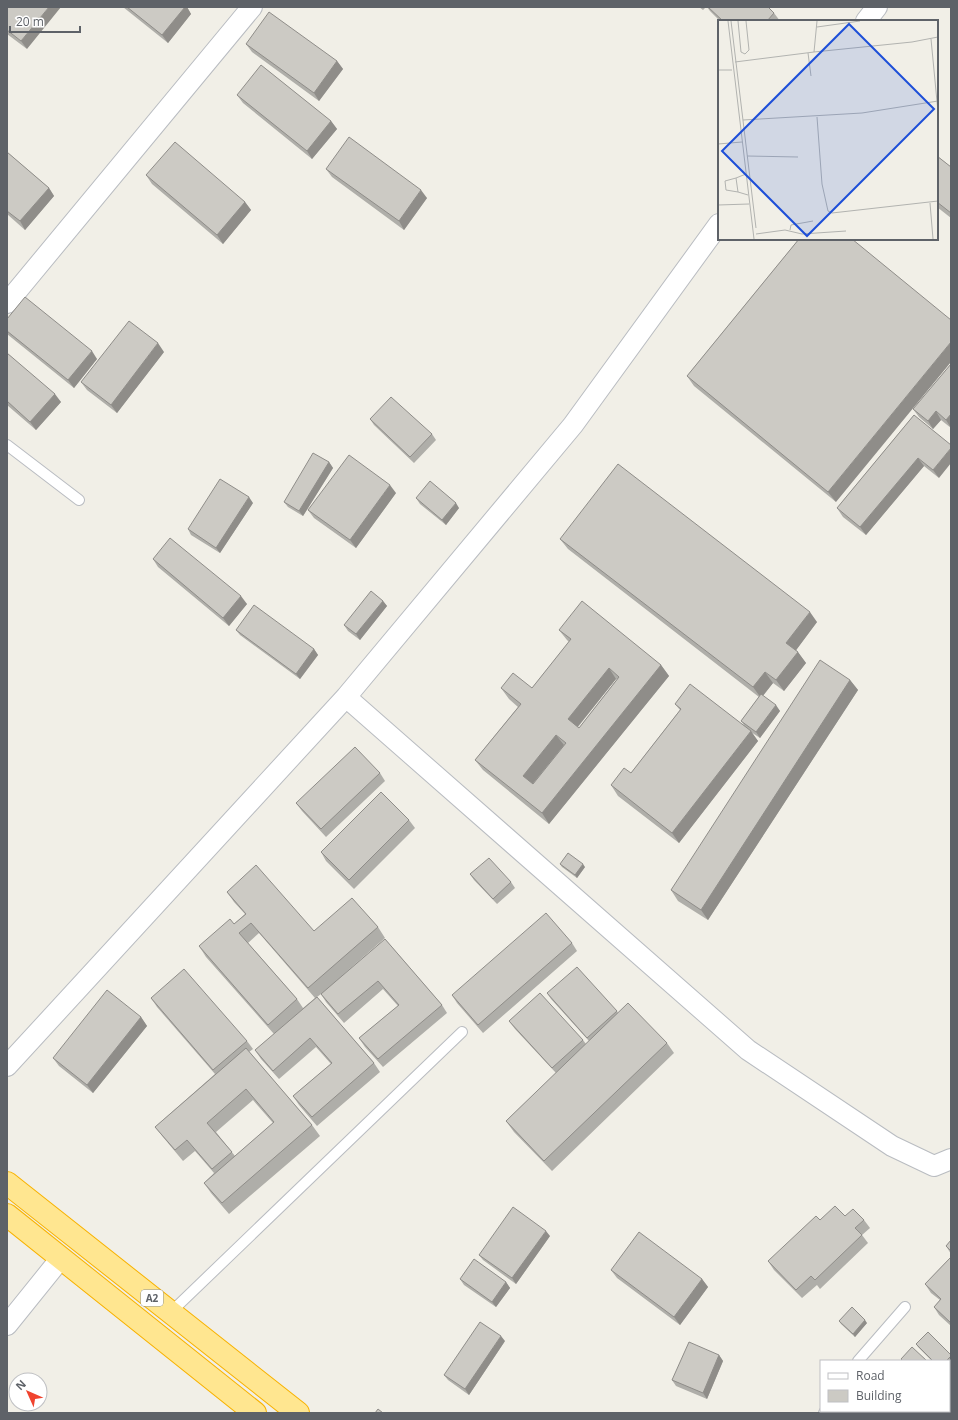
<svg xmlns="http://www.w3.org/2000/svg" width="958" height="1420" font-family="'Open Sans',sans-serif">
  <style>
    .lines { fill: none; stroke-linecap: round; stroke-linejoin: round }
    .lane-casing { stroke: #b9bcc1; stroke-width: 12 }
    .street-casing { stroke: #b9bcc1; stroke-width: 22 }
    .highway-casing { stroke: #f8b200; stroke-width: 24 }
    .lane { stroke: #fff; stroke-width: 10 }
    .street { stroke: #fff; stroke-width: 20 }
    .highway { stroke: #ffe690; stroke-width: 22 }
    .wall { fill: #afaea9; fill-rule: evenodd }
    .shaded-wall { fill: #8f8d89 }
    .building { fill: #cccac4; stroke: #8f8d89; fill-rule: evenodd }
    .labels { text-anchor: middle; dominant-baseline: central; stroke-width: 4; stroke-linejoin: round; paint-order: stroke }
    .shield { fill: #fff; stroke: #8e9195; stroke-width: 1 }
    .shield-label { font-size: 10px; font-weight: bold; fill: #5e6268 }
    .inset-road { fill: none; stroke: #b2b3b0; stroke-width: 1 }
    .view { fill: #1d4ed8; fill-opacity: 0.15; stroke: #1d4ed8; stroke-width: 2 }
    .inset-edge { fill: none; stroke: #5e6268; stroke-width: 2 }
  </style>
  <rect width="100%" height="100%" fill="#f1efe7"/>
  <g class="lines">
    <g class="lane-casing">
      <path id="lane" d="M 7,445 L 79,500
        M 170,1313 L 462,1032
        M 858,1361 L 905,1307
        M 949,1403 L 951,1400
        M 824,1413 L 825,1411
        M 939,1413 L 941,1411"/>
    </g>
    <g class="street-casing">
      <path id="street" d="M 866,21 L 877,7
        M 7,303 L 252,7
        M 346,697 L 748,1050 L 892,1146 L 934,1166 L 951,1159
        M 7,1066 L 346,697 L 573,425 L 719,224
        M 7,1325 L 61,1258"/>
    </g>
    <g class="highway-casing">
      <path id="highway" d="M 7,1183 L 298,1413
        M 7,1215 L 255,1413"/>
    </g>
    <use href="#lane" class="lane"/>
    <use href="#street" class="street"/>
    <use href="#highway" class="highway"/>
  </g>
  <path class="wall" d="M 7,7 L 27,49 L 7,34 Z
    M 123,7 L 187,7 L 191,14 L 168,43 Z
    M 699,7 L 706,7 L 703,10 Z
    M 707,7 L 768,7 L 774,13 L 780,21 L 720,21 L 710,11 Z
    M 246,44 L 337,61 L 343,69 L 319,101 L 252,52 Z
    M 237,95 L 331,121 L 337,129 L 312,159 L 243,103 Z
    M 7,152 L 49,188 L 54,196 L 25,230 L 7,214 Z
    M 937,156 L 951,167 L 951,218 L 937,207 Z
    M 326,169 L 427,198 L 404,230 L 332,177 Z
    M 146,175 L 245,202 L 251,210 L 223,244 L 152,184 Z
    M 799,239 L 836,502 L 694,386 L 687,376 Z
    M 7,319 L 97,359 L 74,388 L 7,334 Z
    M 164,352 L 117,413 L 87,390 L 81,382 Z
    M 7,353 L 61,402 L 36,430 L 7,405 Z
    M 951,364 L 951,428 L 941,420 L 933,429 L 919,417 L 913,409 Z
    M 914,415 L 939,478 L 924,466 L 866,535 L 843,517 L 837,508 Z
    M 370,419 L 432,434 L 436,440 L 414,463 L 374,425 Z
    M 329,462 L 333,468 L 303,516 L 288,507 L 284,502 Z
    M 396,493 L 356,548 L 314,518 L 308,510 Z
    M 416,498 L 459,508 L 446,525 L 420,504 Z
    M 253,503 L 220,553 L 191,535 L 188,529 Z
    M 560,539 L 817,622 L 796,650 L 806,663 L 784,691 L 773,683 L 763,696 L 780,711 L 760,738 L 751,732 L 758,741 L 679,843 L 618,796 L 611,785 L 631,773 L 680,710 L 675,704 L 744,725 L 741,721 L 759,697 L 568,549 Z
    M 153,559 L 247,604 L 229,626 L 158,567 Z
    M 383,601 L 387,606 L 360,640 L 348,631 L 344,625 Z
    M 236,630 L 314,649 L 318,655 L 300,679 L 240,635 Z
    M 559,630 L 661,665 L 669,676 L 549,824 L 483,770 L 475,760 L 518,707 L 509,699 L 501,688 L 532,688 L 569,642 L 567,640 ZM 616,679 L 617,679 L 579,728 L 578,727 Z
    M 850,680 L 858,690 L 708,920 L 678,901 L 671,890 Z
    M 380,773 L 385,781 L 326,837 L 302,811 L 296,803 Z
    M 409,820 L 415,828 L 354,889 L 326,861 L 321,852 Z
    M 560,864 L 585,867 L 577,878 L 562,867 Z
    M 470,874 L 511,882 L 515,888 L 497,904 L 474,880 Z
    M 227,892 L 314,931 L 378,927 L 385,938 L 338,979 L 385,939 L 442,1005 L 447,1013 L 383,1067 L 365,1047 L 359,1038 L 398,1006 L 383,989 L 344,1023 L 326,1002 L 321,994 L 317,997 L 374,1063 L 380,1072 L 317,1126 L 299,1105 L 293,1096 L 331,1064 L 316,1047 L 279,1079 L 261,1059 L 255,1050 L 274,1034 L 206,957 L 199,946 L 234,924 L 245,914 L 234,902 ZM 259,933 L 315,998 L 303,1008 L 297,999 L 248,943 Z
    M 572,943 L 577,951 L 483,1033 L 457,1003 L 452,995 Z
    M 547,993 L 617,1011 L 618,1013 L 667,1043 L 674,1053 L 552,1171 L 514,1132 L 506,1121 L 556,1073 L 515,1029 L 509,1021 L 583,1040 L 586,1044 L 589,1041 L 551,999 Z
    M 151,998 L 247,1041 L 253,1049 L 249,1052 L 312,1125 L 320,1136 L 229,1214 L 211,1193 L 204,1183 L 214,1173 L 195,1151 L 183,1161 L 163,1137 L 155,1127 L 215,1074 L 157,1007 ZM 253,1100 L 273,1123 L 235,1156 L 216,1132 Z
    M 141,1017 L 147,1026 L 93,1093 L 59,1066 L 53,1058 Z
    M 845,1216 L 864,1220 L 870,1228 L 862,1235 L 868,1243 L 820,1289 L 817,1285 L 802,1298 L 774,1270 L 768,1261 L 820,1220 Z
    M 550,1236 L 516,1284 L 483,1260 L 479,1255 Z
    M 951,1240 L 951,1254 L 946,1246 Z
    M 951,1257 L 951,1326 L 939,1315 L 934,1307 L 940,1300 L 931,1293 L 925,1284 Z
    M 611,1270 L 702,1279 L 708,1287 L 680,1325 L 617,1278 Z
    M 460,1279 L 506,1282 L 510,1288 L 496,1307 L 464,1285 Z
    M 839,1321 L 867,1323 L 855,1337 L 841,1324 Z
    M 505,1341 L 469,1395 L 448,1380 L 444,1375 Z
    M 916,1344 L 951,1355 L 951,1361 L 949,1363 L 949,1361 L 932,1361 L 918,1347 Z
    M 719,1355 L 723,1361 L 707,1399 L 676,1386 L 672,1380 Z"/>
  <path class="shaded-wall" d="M 49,7 L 61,7 L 27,49 L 21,41 Z
    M 185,7 L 187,7 L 191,14 L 168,43 L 162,35 Z
    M 337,61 L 343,69 L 319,101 L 314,93 Z
    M 331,121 L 337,129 L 312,159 L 307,151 Z
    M 49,188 L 54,196 L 25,230 L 20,221 Z
    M 421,190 L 427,198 L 404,230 L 399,221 Z
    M 245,202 L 251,210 L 223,244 L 217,235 Z
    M 951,342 L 951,362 L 836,502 L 828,492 Z
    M 158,343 L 164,352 L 117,413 L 111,405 Z
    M 92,351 L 97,359 L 74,388 L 68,380 Z
    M 55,394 L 61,402 L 36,430 L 30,422 Z
    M 936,411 L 941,420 L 933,429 L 928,421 Z
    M 951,414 L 951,428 L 946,420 Z
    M 951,448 L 951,463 L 939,478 L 933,470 Z
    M 918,458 L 924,466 L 866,535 L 860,527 Z
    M 329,462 L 333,468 L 303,516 L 299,511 Z
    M 390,485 L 396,493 L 356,548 L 350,540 Z
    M 249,497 L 253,503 L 220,553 L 216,548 Z
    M 456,503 L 459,508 L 446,525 L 442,520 Z
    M 241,596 L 247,604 L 229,626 L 223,618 Z
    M 383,601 L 387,606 L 360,640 L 356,634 Z
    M 810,612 L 817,622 L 794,653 L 786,643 Z
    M 314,649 L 318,655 L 300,679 L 296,674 Z
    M 798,652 L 806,663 L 784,691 L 776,680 Z
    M 661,665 L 669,676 L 549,824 L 542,813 Z
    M 609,668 L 616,679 L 575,730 L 568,719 Z
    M 765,672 L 773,683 L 761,698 L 753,687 Z
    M 850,680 L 858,690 L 708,920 L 701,910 Z
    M 776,705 L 780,711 L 760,738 L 756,732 Z
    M 751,731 L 758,741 L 679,843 L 672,833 Z
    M 556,735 L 564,745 L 530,787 L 523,776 Z
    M 583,864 L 585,867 L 577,878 L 575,875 Z
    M 141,1017 L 147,1026 L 93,1093 L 87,1085 Z
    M 546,1231 L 550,1236 L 516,1284 L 512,1278 Z
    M 702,1279 L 708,1287 L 680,1325 L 674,1317 Z
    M 506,1282 L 510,1288 L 496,1307 L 492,1302 Z
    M 865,1320 L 867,1323 L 855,1337 L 853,1334 Z
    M 501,1336 L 505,1341 L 469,1395 L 465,1389 Z
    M 719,1355 L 723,1361 L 707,1399 L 703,1393 Z"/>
  <path class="building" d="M 7,7 L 49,7 L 21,41 L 7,30 Z
    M 127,7 L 185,7 L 162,35 Z
    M 708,7 L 768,7 L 774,13 L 767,21 L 723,21 Z
    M 269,12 L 337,61 L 314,93 L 246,44 Z
    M 261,65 L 331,121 L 307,151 L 237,95 Z
    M 349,137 L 421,190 L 399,221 L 326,169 Z
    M 175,142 L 245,202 L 217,235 L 146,175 Z
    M 7,152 L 49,188 L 20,221 L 7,211 Z
    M 937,156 L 951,167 L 951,213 L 937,202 Z
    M 799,239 L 852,239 L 951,320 L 951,342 L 828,492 L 687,376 Z
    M 25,297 L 92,351 L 68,380 L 7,331 L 7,319 Z
    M 129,321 L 158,343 L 111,405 L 81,382 Z
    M 7,353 L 55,394 L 30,422 L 7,401 Z
    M 951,364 L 951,414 L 946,420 L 936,411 L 928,421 L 913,409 Z
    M 391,397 L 432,434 L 410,457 L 370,419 Z
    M 914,415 L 951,445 L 951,448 L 933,470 L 918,458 L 860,527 L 837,508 Z
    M 313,453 L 329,462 L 299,511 L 284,502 Z
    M 349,455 L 390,485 L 350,540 L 308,510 Z
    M 618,464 L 810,612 L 786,643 L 798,652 L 776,680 L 765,672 L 753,687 L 560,539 Z
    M 220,479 L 249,497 L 216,548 L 188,529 Z
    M 430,481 L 456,503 L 442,520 L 416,498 Z
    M 170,538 L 241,596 L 223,618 L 153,559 Z
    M 371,591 L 383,601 L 356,634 L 344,625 Z
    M 582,601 L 661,665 L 542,813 L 475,760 L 521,704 L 501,688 L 513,673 L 532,688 L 571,639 L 559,630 ZM 609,668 L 619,677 L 579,728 L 568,719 ZM 556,735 L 566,743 L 533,784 L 523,776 Z
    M 254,605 L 314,649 L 296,674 L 236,630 Z
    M 820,660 L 850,680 L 701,910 L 671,890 Z
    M 690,684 L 751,731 L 672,833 L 611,785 L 624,768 L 631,773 L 681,709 L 675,704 Z
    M 761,694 L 776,705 L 756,732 L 741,721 Z
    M 355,747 L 380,773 L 321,829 L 296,803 Z
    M 381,792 L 409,820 L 349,880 L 321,852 Z
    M 568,853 L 583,864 L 575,875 L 560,864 Z
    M 489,858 L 511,882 L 493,899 L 470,874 Z
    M 256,865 L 314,931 L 352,898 L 378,927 L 308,988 L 251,923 L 239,933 L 297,999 L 268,1025 L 199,946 L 230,919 L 234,924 L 246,914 L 227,892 Z
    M 546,913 L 572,943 L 478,1025 L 452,995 Z
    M 385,939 L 442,1005 L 378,1059 L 359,1038 L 399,1005 L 378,981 L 338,1014 L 321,994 Z
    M 577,967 L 617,1011 L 587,1038 L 547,993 Z
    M 184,969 L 247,1041 L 213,1070 L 151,998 Z
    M 107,990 L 141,1017 L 87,1085 L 53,1058 Z
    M 540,993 L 583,1040 L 552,1068 L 509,1021 Z
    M 317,997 L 374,1063 L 312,1117 L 293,1096 L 332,1063 L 310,1038 L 273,1071 L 255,1050 Z
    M 628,1003 L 667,1043 L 544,1161 L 506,1121 Z
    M 246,1048 L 312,1125 L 222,1203 L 204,1183 L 274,1122 L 246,1089 L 207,1123 L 232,1152 L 212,1169 L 187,1140 L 175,1150 L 155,1127 Z
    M 835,1206 L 845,1216 L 853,1209 L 864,1220 L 855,1228 L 862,1235 L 815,1280 L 811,1276 L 796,1290 L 768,1261 L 816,1216 L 820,1220 Z
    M 513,1207 L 546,1231 L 512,1278 L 479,1255 Z
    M 639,1232 L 702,1279 L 674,1317 L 611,1270 Z
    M 951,1240 L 951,1251 L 946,1246 Z
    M 951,1257 L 951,1323 L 934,1307 L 941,1299 L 925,1284 Z
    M 474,1259 L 506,1282 L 492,1302 L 460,1279 Z
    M 852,1307 L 865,1320 L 853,1334 L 839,1321 Z
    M 480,1322 L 501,1336 L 465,1389 L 444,1375 Z
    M 928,1332 L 951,1355 L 951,1356 L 946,1361 L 933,1361 L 916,1344 Z
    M 689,1342 L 719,1355 L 703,1393 L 672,1380 Z
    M 912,1347 L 927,1361 L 903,1361 L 901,1359 Z
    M 378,1409 L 383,1413 L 375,1413 Z
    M 843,1411 L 868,1411 L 870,1413 L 842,1413 Z"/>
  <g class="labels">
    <rect class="shield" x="141" y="1290" width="22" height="16" rx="3"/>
    <g class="shield-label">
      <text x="152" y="1298">A2</text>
    </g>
  </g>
  <g transform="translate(718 20)">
    <rect width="220" height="220" fill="#f1efe7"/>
    <path class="inset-road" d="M 10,1 L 36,219M 13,1 L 38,208M 20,1 L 23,32 L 27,34 L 31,30 L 28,1M 99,7 L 142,1M 213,19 L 220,92M 96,32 L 194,22 L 220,17M 90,33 L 93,56M 17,42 L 96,32 L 99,1M 0,50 L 14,50M 99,97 L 104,164 L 110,191 L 114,193 L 220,181M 25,100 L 144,93 L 220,81M 0,124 L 24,122M 29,136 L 80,137M 28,154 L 18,158 L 20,172 L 30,175M 18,158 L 7,161 L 8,170 L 20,172M 212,183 L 215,219M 0,185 L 31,184M 72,210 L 73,205 L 95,201M 38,214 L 67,210 L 84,214 L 128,211"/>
    <path class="view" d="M 131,4 L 216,89 L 89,216 L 4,131 Z"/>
    <rect width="220" height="220" class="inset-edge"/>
  </g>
  <rect width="958" height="1420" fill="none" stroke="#5e6268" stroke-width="16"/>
  <rect x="820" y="1360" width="130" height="52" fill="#ffffff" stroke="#bfc0c3"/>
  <rect x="828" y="1373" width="20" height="6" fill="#ffffff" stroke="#bfc0c3"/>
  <text x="856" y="1380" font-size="12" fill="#5e6268">Road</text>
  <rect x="828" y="1390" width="20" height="12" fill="#cccac4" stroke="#bfc0c3"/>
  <text x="856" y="1400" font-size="12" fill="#5e6268">Building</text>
  <g transform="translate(28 1392) rotate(315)"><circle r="19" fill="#ffffff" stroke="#bfc0c3"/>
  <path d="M0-3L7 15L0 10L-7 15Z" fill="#f0432e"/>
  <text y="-6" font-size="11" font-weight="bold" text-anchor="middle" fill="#5e6268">N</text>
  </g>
  <path d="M10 26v6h70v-6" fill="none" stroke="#5e6268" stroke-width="2"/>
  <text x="16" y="26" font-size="12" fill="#5e6268" stroke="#ffffff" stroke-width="3" paint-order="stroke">20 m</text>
</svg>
